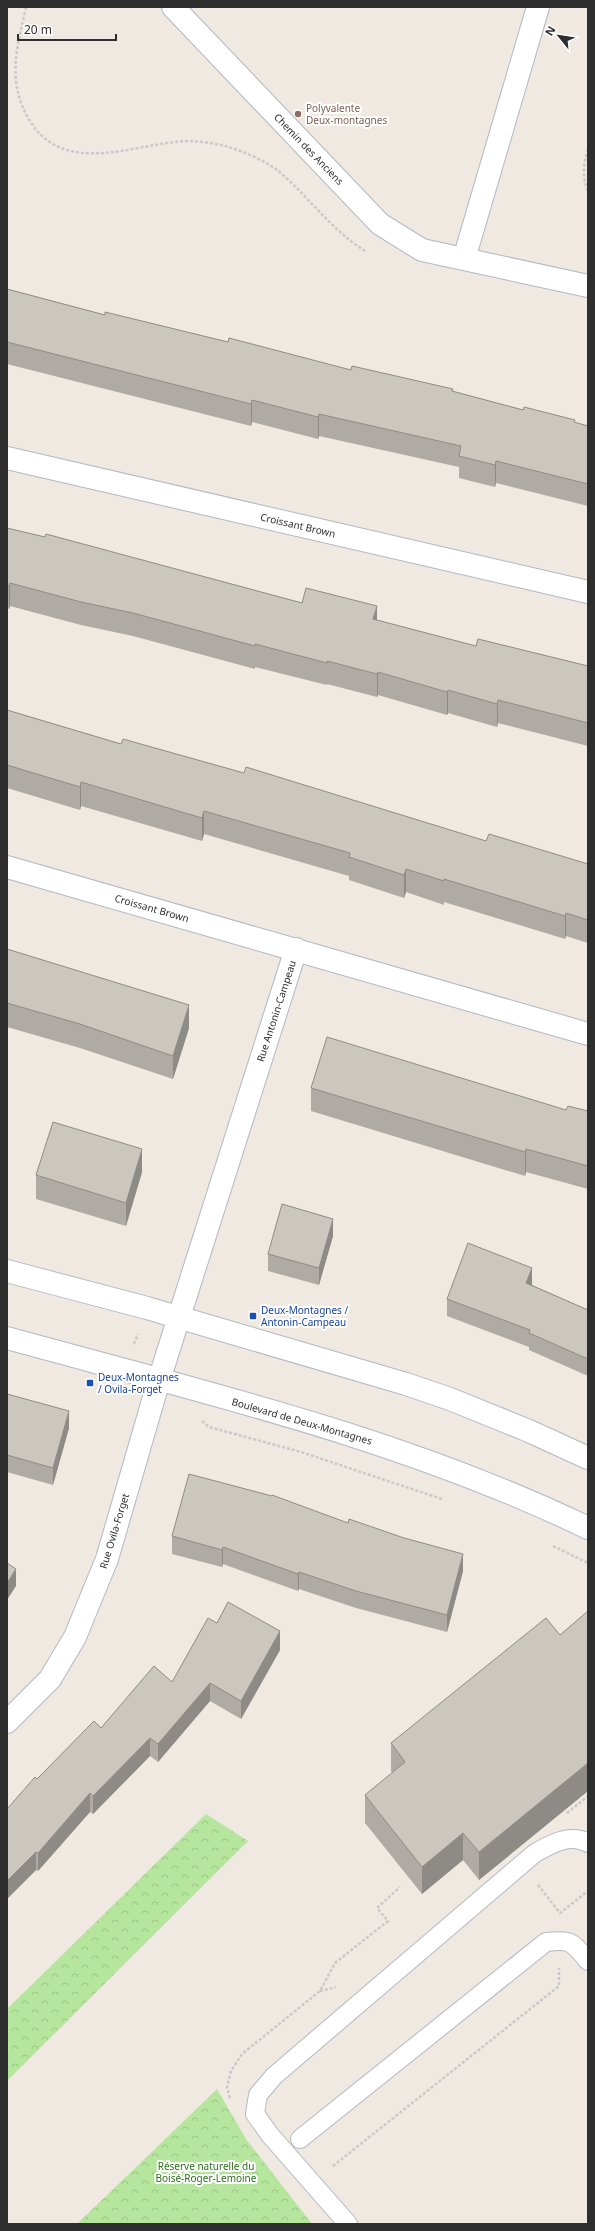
<svg xmlns="http://www.w3.org/2000/svg" width="595" height="2231" font-family="'Noto Sans',sans-serif">
  <style>
    .forest { fill: url(#forest-crowns) }
    .lines { fill: none; stroke-linecap: round; stroke-linejoin: round }
    .lane-casing { stroke: #b4b7c1; stroke-width: 20 }
    .street-casing { stroke: #b4b7c1; stroke-width: 24 }
    .secondary-casing { stroke: #b4b7c1; stroke-width: 24 }
    .path { stroke: #c9c9c9; stroke-width: 2.5; stroke-dasharray: 3 2; stroke-linecap: butt }
    .lane { stroke: #fff; stroke-width: 18 }
    .street { stroke: #fff; stroke-width: 22 }
    .secondary { stroke: #fff; stroke-width: 22 }
    .wall { fill: #afaba4 }
    .shaded-wall { fill: #8e8b86 }
    .building { fill: #cbc7bf; stroke: #8e8b86 }
    .education-dot { fill: #8d6e63; stroke: #fff; stroke-width: 1.5 }
    .transit-dot { fill: #1a4fb4; stroke: #fff; stroke-width: 1.5 }
    .labels { text-anchor: middle; dominant-baseline: central; stroke-width: 4; stroke-linejoin: round; paint-order: stroke }
    .education-label { font-size: 10px; fill: #785e54; stroke: #fff; text-anchor: start }
    .street-label { font-size: 10px; fill: #2e2e2e; stroke: #fff }
    .transit-label { font-size: 10px; fill: #164399; stroke: #fff; text-anchor: start }
    .park-label { font-size: 10px; fill: #2c6e1b; stroke: #fff }
  </style>
  <defs>
    <pattern id="forest-crowns" width="20" height="18" patternUnits="userSpaceOnUse"><rect width="20" height="18" fill="#b6e59e"/><path d="M2 6a3 3 0 1 1 6 0M12 15a3 3 0 1 1 6 0" fill="none" stroke="#9dc588"/></pattern>
  </defs>
  <rect width="100%" height="100%" fill="#efe9e1"/>
  <path class="forest" d="M 206,1814 L 248,1841 L 7,2081 L 7,2009 Z
    M 217,2089 L 246,2139 L 312,2224 L 77,2224 Z"/>
  <g class="lines">
    <g class="lane-casing">
      <path id="lane" d="M 300,2139 L 546,1942 C 572,1939 572,1942 588,1961
        M 348,2224 L 270,2135 L 255,2114 L 258,2095 L 274,2076 L 535,1853 C 551,1844 570,1833 588,1843"/>
    </g>
    <g class="street-casing">
      <path id="street" d="M 173,7 L 380,224 L 422,250 L 588,286
        M 464,259 L 538,7
        M 7,458 L 588,592
        M 7,867 L 588,1034
        M 7,1722 L 50,1679 L 75,1637 L 107,1559 L 159,1380 L 296,949"/>
    </g>
    <g class="secondary-casing">
      <path id="secondary" d="M 7,1271 L 147,1308 L 406,1384 L 450,1399 L 529,1431 L 588,1458
        M 7,1338 C 203,1392 404,1439 588,1528"/>
    </g>
    <path class="path" d="M 26,7 C 17,48 6,82 30,121 C 66,180 141,140 193,141 C 205,142 218,144 229,147 C 247,153 269,162 283,175 C 312,201 332,230 365,251
      M 588,149 C 583,165 582,176 588,192
      M 134,1344 L 138,1334
      M 202,1421 L 209,1427 L 301,1452 L 442,1499
      M 553,1546 L 588,1563
      M 567,1813 L 588,1796
      M 538,1885 L 560,1913 L 588,1891
      M 320,1991 L 336,1987
      M 230,2098 L 227,2087 L 231,2071 L 242,2054 L 320,1991 L 335,1963 L 388,1921 L 377,1908 L 400,1887
      M 333,2166 L 559,1986 L 559,1968"/>
    <use href="#lane" class="lane"/>
    <use href="#street" class="street"/>
    <use href="#secondary" class="secondary"/>
  </g>
  <path class="wall" d="M 7,289 L 105,315 L 351,370 L 453,392 L 588,426 L 588,506 L 496,483 L 495,487 L 459,478 L 459,467 L 319,436 L 318,439 L 252,422 L 251,426 L 7,364 Z
    M 7,528 L 302,603 L 377,620 L 476,646 L 588,666 L 588,746 L 498,723 L 497,727 L 448,713 L 447,715 L 378,695 L 377,697 L 327,684 L 327,685 L 255,667 L 255,669 L 133,636 L 81,625 L 10,606 L 9,609 L 7,608 Z
    M 7,710 L 121,744 L 486,841 L 588,864 L 588,943 L 566,936 L 565,939 L 444,902 L 444,905 L 406,892 L 404,898 L 349,880 L 349,876 L 204,834 L 202,841 L 81,806 L 80,810 L 7,788 Z
    M 7,949 L 189,1028 L 173,1079 L 80,1048 L 7,1027 Z
    M 311,1088 L 566,1110 L 588,1111 L 588,1189 L 526,1172 L 525,1176 L 311,1111 Z
    M 142,1172 L 126,1226 L 36,1199 L 36,1175 Z
    M 333,1236 L 319,1285 L 268,1271 L 268,1254 Z
    M 532,1285 L 588,1310 L 588,1376 L 529,1350 L 529,1347 L 447,1316 L 447,1299 Z
    M 7,1394 L 69,1428 L 53,1485 L 7,1472 Z
    M 172,1536 L 463,1571 L 447,1632 L 356,1608 L 299,1589 L 298,1591 L 223,1564 L 222,1567 L 172,1554 Z
    M 588,1611 L 588,1791 L 479,1880 L 463,1860 L 422,1894 L 365,1823 L 365,1795 L 392,1773 L 391,1771 L 391,1743 L 560,1635 Z
    M 217,1623 L 280,1650 L 241,1719 L 210,1701 L 158,1762 L 150,1756 L 93,1814 L 90,1812 L 38,1871 L 36,1870 L 7,1899 L 37,1779 L 101,1728 L 172,1682 Z"/>
  <path class="shaded-wall" d="M 252,400 L 252,422 L 251,426 L 251,404 Z
    M 319,414 L 319,436 L 318,439 L 318,417 Z
    M 496,461 L 496,483 L 495,487 L 495,465 Z
    M 10,583 L 10,606 L 9,609 L 9,586 Z
    M 377,606 L 377,628 L 373,619 Z
    M 378,672 L 378,695 L 377,697 L 377,674 Z
    M 448,690 L 448,713 L 447,715 L 447,692 Z
    M 498,700 L 498,723 L 497,727 L 497,704 Z
    M 81,782 L 81,806 L 80,810 L 80,787 Z
    M 204,811 L 204,834 L 202,841 L 202,818 Z
    M 406,869 L 406,892 L 404,898 L 404,875 Z
    M 566,913 L 566,936 L 565,939 L 565,916 Z
    M 189,1005 L 189,1028 L 173,1079 L 173,1056 Z
    M 142,1149 L 142,1172 L 126,1226 L 126,1203 Z
    M 526,1149 L 526,1172 L 525,1176 L 525,1152 Z
    M 333,1219 L 333,1236 L 319,1285 L 319,1268 Z
    M 532,1268 L 532,1285 L 526,1300 L 526,1283 Z
    M 69,1411 L 69,1428 L 53,1485 L 53,1468 Z
    M 223,1547 L 223,1564 L 222,1567 L 222,1550 Z
    M 463,1554 L 463,1571 L 447,1632 L 447,1615 Z
    M 16,1569 L 16,1586 L 7,1600 L 7,1583 Z
    M 299,1572 L 299,1589 L 298,1591 L 298,1574 Z
    M 280,1631 L 280,1650 L 241,1719 L 241,1701 Z
    M 210,1683 L 210,1701 L 158,1762 L 158,1744 Z
    M 150,1738 L 150,1756 L 93,1814 L 93,1796 Z
    M 588,1763 L 588,1791 L 479,1880 L 479,1852 Z
    M 90,1793 L 90,1812 L 38,1871 L 38,1853 Z
    M 463,1833 L 463,1860 L 422,1894 L 422,1867 Z
    M 36,1852 L 36,1870 L 7,1899 L 7,1881 Z"/>
  <path class="building" d="M 7,289 L 105,315 L 105,312 L 228,342 L 229,338 L 351,370 L 352,366 L 453,389 L 452,391 L 523,410 L 524,407 L 575,420 L 574,422 L 588,426 L 588,484 L 496,461 L 495,465 L 459,456 L 461,446 L 319,414 L 318,417 L 252,400 L 251,404 L 7,342 Z
    M 7,528 L 45,537 L 46,534 L 302,603 L 306,588 L 377,606 L 373,619 L 476,646 L 478,639 L 588,666 L 588,723 L 498,700 L 497,704 L 448,690 L 447,692 L 378,672 L 377,674 L 327,661 L 327,663 L 255,644 L 255,646 L 133,613 L 81,602 L 10,583 L 9,586 L 7,585 Z
    M 7,710 L 121,744 L 123,739 L 244,773 L 246,767 L 486,841 L 489,834 L 588,864 L 588,920 L 566,913 L 565,916 L 444,879 L 444,881 L 406,869 L 404,875 L 349,857 L 350,853 L 204,811 L 202,818 L 81,782 L 80,787 L 7,765 Z
    M 7,949 L 189,1005 L 173,1056 L 80,1024 L 7,1003 Z
    M 327,1037 L 566,1110 L 568,1106 L 588,1111 L 588,1166 L 526,1149 L 525,1152 L 311,1088 Z
    M 53,1122 L 142,1149 L 126,1203 L 36,1175 Z
    M 282,1204 L 333,1219 L 319,1268 L 268,1254 Z
    M 468,1243 L 532,1268 L 526,1283 L 588,1310 L 588,1359 L 529,1333 L 530,1330 L 447,1299 Z
    M 7,1394 L 69,1411 L 53,1468 L 7,1455 Z
    M 189,1474 L 272,1496 L 272,1495 L 348,1523 L 349,1519 L 404,1538 L 463,1554 L 447,1615 L 356,1591 L 299,1572 L 298,1574 L 223,1547 L 222,1550 L 172,1536 Z
    M 7,1563 L 16,1569 L 7,1583 Z
    M 228,1602 L 280,1631 L 241,1701 L 210,1683 L 158,1744 L 150,1738 L 93,1796 L 90,1793 L 38,1853 L 36,1852 L 7,1881 L 7,1809 L 35,1777 L 37,1779 L 94,1721 L 101,1728 L 154,1666 L 172,1682 L 208,1618 L 217,1623 Z
    M 588,1611 L 588,1763 L 479,1852 L 463,1833 L 422,1867 L 365,1795 L 405,1762 L 391,1743 L 546,1618 L 560,1635 Z"/>
  <circle class="education-dot" cx="298" cy="114" r="4"/>
  <g class="transit-dot">
    <rect x="249" y="1312" width="8" height="8" rx="2"/>
    <rect x="86" y="1379" width="8" height="8" rx="2"/>
  </g>
  <g class="labels">
    <g class="education-label">
      <text x="306" y="108">Polyvalente<tspan x="306" dy="12">Deux-montagnes</tspan></text>
    </g>
    <g class="street-label">
      <text transform="translate(309 149) rotate(46)">Chemin des Anciens</text>
      <text transform="translate(298 525) rotate(13)">Croissant Brown</text>
      <text transform="translate(152 908) rotate(16)">Croissant Brown</text>
      <text transform="translate(276 1011) rotate(-72)">Rue Antonin-Campeau</text>
      <text transform="translate(302 1421) rotate(16)">Boulevard de Deux-Montagnes</text>
      <text transform="translate(114 1531) rotate(-73)">Rue Ovila-Forget</text>
    </g>
    <g class="transit-label">
      <text x="261" y="1310">Deux-Montagnes /<tspan x="261" dy="12">Antonin-Campeau</tspan></text>
      <text x="98" y="1377">Deux-Montagnes<tspan x="98" dy="12">/ Ovila-Forget</tspan></text>
    </g>
    <g class="park-label">
      <text x="206" y="2166">Réserve naturelle du<tspan x="206" dy="12">Boisé-Roger-Lemoine</tspan></text>
    </g>
  </g>
  <rect width="595" height="2231" fill="none" stroke="#2e2e2e" stroke-width="16"/>
  <g transform="translate(559 36) rotate(300)" stroke="#ffffff" stroke-width="3" paint-order="stroke">
  <path d="M0-3L7 15L0 10L-7 15Z" fill="#2e2e2e"/>
  <text y="-6" font-size="11" font-weight="bold" text-anchor="middle" fill="#2e2e2e">N</text>
  </g>
  <path d="M18 34v6h98v-6" fill="none" stroke="#2e2e2e" stroke-width="2"/>
  <text x="24" y="34" font-size="12" fill="#2e2e2e" stroke="#ffffff" stroke-width="3" paint-order="stroke">20 m</text>
</svg>
